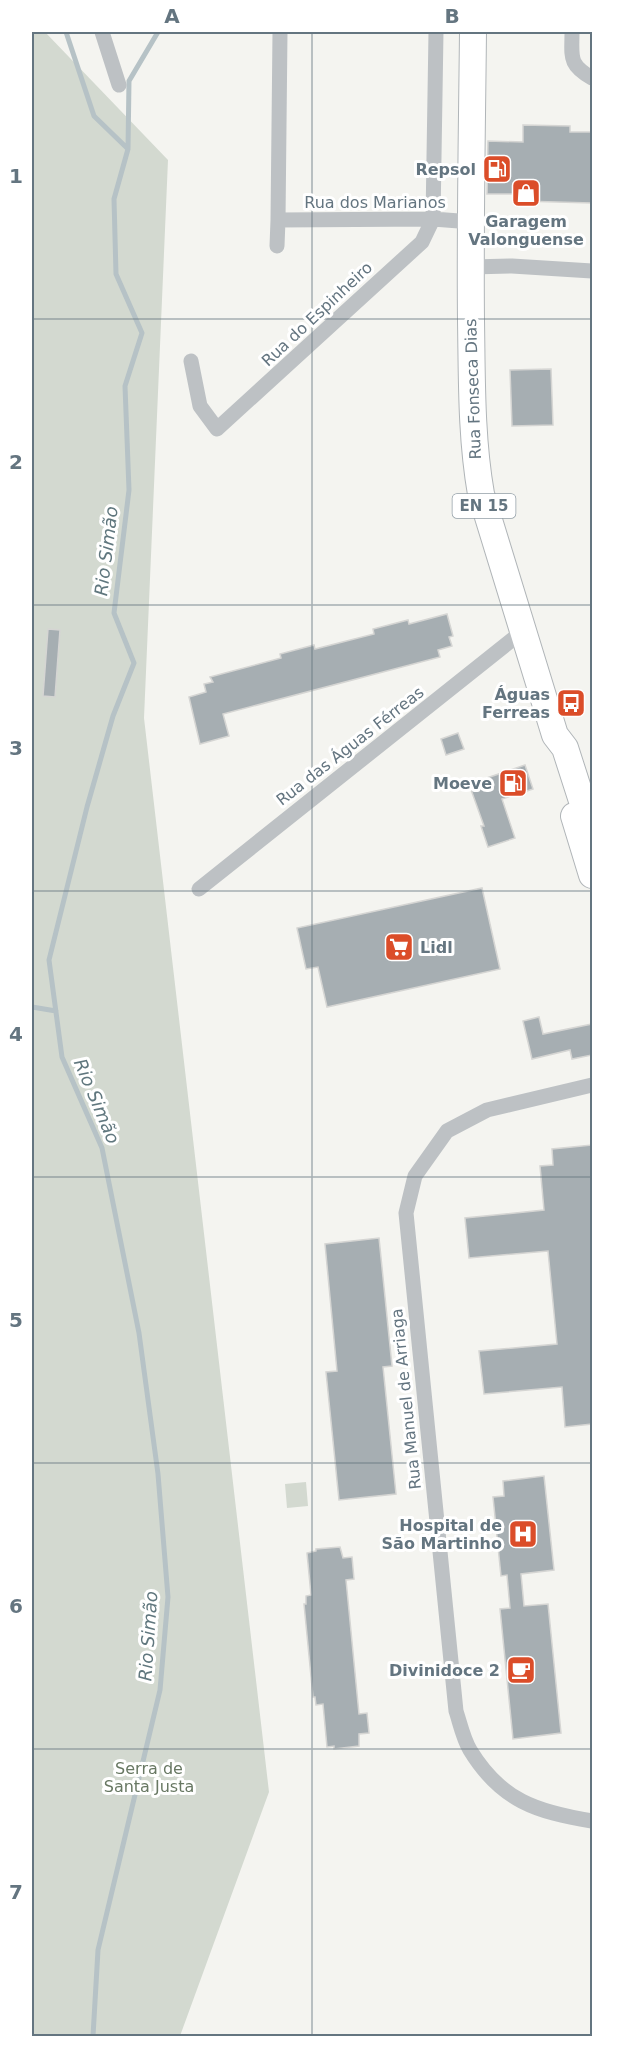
<svg xmlns="http://www.w3.org/2000/svg" width="624" height="2068" font-family="'DejaVu Sans',sans-serif">
  <style>
    .green { fill: #d3d9d0 }
    .lines { fill: none; stroke-linecap: round; stroke-linejoin: round }
    .stream { stroke: #b6c2c6; stroke-width: 5 }
    .building { fill: #a6aeb2; stroke: #d5d5d3; stroke-width: 1.5 }
    .primary-casing { stroke: #b0b5b8; stroke-width: 28 }
    .street { stroke: #bdc1c4; stroke-width: 15 }
    .primary { stroke: #fff; stroke-width: 26 }
    .grid { fill: none; stroke: #647580; stroke-width: 1.5; stroke-opacity: 0.55 }
    .labels { text-anchor: middle; dominant-baseline: central; stroke-width: 6; stroke-linejoin: round; paint-order: stroke }
    .shield { fill: #fff; stroke: #929ea6; stroke-width: 1.5 }
    .shield-label { font-size: 15px; font-weight: bold; fill: #647580 }
    .poi-label { font-size: 16px; font-weight: bold; fill: #647580; stroke: #fff; text-anchor: end }
    .street-label { font-size: 16px; fill: #647580; stroke: #fff }
    .park-label { font-size: 16px; fill: #687863; stroke: #fff }
    .water-label { font-size: 18px; font-style: italic; fill: #60777e; stroke: #fff }
    .neatline { fill: none; stroke: #647580; stroke-width: 2 }
    .grid-label { font-size: 20px; text-anchor: middle; font-weight: bold; fill: #647580 }
  </style>
  <rect width="100%" height="100%" fill="#f4f4f0"/>
  <path class="green" d="M 32,32 L 45,32 L 168,160 L 144,718 L 269,1792 L 180,2036 L 32,2036 Z
    M 306,1482 L 308,1506 L 287,1508 L 285,1484 Z"/>
  <g class="lines">
    <path class="stream" d="M 66,32 L 94,116 L 128,149 L 114,199 L 116,274 L 142,333 L 125,386 L 129,490 L 114,613 L 134,663 L 113,716 L 87,807 L 49,960 L 62,1057 L 102,1148 L 139,1333 L 158,1474 L 168,1597 L 160,1690 L 98,1950 L 93,2036
      M 128,149 L 129,81 L 158,32
      M 32,1007 L 56,1011"/>
  </g>
  <path class="building" d="M 523,125 L 570,126 L 570,132 L 592,132 L 592,203 L 521,201 L 522,194 L 487,194 L 488,141 L 523,142 Z
    M 551,369 L 553,425 L 512,426 L 510,370 Z
    M 447,614 L 453,636 L 449,637 L 452,646 L 438,650 L 440,657 L 223,714 L 229,736 L 200,744 L 189,697 L 206,692 L 204,684 L 213,682 L 210,677 L 281,658 L 280,654 L 314,645 L 315,649 L 374,634 L 373,629 L 408,620 L 409,624 Z
    M 48,629 L 60,630 L 55,697 L 43,696 Z
    M 458,733 L 464,749 L 446,755 L 441,739 Z
    M 525,765 L 533,789 L 502,799 L 515,838 L 488,847 L 481,826 L 484,826 L 469,784 Z
    M 482,888 L 500,969 L 327,1007 L 318,967 L 306,969 L 297,928 Z
    M 539,1017 L 543,1034 L 592,1024 L 592,1055 L 572,1059 L 570,1050 L 532,1059 L 523,1021 Z
    M 592,1145 L 592,1424 L 565,1427 L 562,1387 L 484,1394 L 479,1351 L 557,1344 L 548,1251 L 469,1258 L 465,1218 L 544,1210 L 540,1166 L 553,1165 L 552,1149 Z
    M 379,1238 L 392,1366 L 383,1367 L 396,1494 L 339,1500 L 326,1372 L 337,1371 L 325,1244 Z
    M 544,1476 L 554,1570 L 521,1574 L 524,1606 L 548,1604 L 561,1733 L 513,1739 L 500,1609 L 510,1608 L 507,1575 L 501,1576 L 493,1497 L 504,1496 L 503,1481 Z
    M 340,1547 L 343,1558 L 352,1557 L 354,1579 L 346,1580 L 359,1714 L 367,1713 L 369,1733 L 359,1734 L 359,1746 L 334,1749 L 334,1746 L 327,1747 L 323,1704 L 316,1705 L 315,1697 L 313,1697 L 304,1604 L 306,1604 L 306,1596 L 311,1595 L 307,1553 L 316,1551 L 316,1549 Z"/>
  <g class="lines">
    <g class="primary-casing">
      <path id="primary" d="M 473,32 C 472,128 470,224 471,321 C 472,379 471,437 481,494 L 555,735 L 565,748 L 592,832
        M 574,816 L 592,875"/>
    </g>
    <path class="street" d="M 102,32 L 119,85
      M 280,32 L 278,220 L 433,219 L 472,222
      M 572,32 C 572,57 568,64 592,78
      M 277,246 L 278,220
      M 471,267 L 512,266 L 592,271
      M 191,361 L 200,406 L 217,429 L 422,242 L 433,219 L 436,32
      M 199,889 L 523,631
      M 592,1085 L 487,1110 L 447,1131 L 415,1176 L 406,1213 L 456,1711 C 460,1723 463,1738 470,1750 C 501,1801 537,1812 592,1821"/>
    <use href="#primary" class="primary"/>
  </g>
  <path class="grid" d="M 312,32 L 312,2036M 32,319 L 592,319M 32,605 L 592,605M 32,891 L 592,891M 32,1177 L 592,1177M 32,1463 L 592,1463M 32,1749 L 592,1749"/>
  <defs>
    <g id="fuel-square" transform="scale(1.5)"><rect x="-9" y="-9" width="18" height="18" rx="4" fill="#db4d29" stroke="#fff"/><path d="M-5.5-6h7V0h2V4h1.3V-2.5L3-4.5l.8-.8L6-3V5H2.5V1h-1V6h-7ZM-4.2-4.7v3.2H.2V-4.7Z" fill="#fff"/></g>
    <g id="shop-square" transform="scale(1.5)"><rect x="-9" y="-9" width="18" height="18" rx="4" fill="#db4d29" stroke="#fff"/><path d="M-5-2.5h2.3a2.7 3.5 0 0 1 5.4 0H5L5.5 6h-11ZM-1.5-2.5h3a1.5 2.3 0 0 0-3 0Z" fill="#fff"/></g>
    <g id="bus-square" transform="scale(1.5)"><rect x="-9" y="-9" width="18" height="18" rx="4" fill="#db4d29" stroke="#fff"/><path d="M-5-6H5V4H4V6H2V4H-2V6H-4V4H-5ZM-3.5-4V0h7V-4ZM-3.5 1.2v1.5H-2V1.2ZM2 1.2v1.5H3.5V1.2Z" fill="#fff"/></g>
    <g id="supermarket-square" transform="scale(1.5)"><rect x="-9" y="-9" width="18" height="18" rx="4" fill="#db4d29" stroke="#fff"/><path d="M-6-5.5h2.5l.6 2H6L4.5 2H-2.5L-4.4-4H-6ZM-1.5 3.2a1.3 1.3 0 1 0 .1 0ZM3 3.2a1.3 1.3 0 1 0 .1 0Z" fill="#fff"/></g>
    <g id="hospital-square" transform="scale(1.5)"><rect x="-9" y="-9" width="18" height="18" rx="4" fill="#db4d29" stroke="#fff"/><path d="M-5-5h3v3.5h4V-5h3V5h-3V1.5h-4V5h-3Z" fill="#fff"/></g>
    <g id="cafe-square" transform="scale(1.5)"><rect x="-9" y="-9" width="18" height="18" rx="4" fill="#db4d29" stroke="#fff"/><path d="M-5.5-4.5H6V0H3Q3 3.5 0 3.5H-2.5Q-5.5 3.5-5.5 0ZM3-3.2v2h1.7v-2ZM-6 4.5H4V6H-6Z" fill="#fff"/></g>
  </defs>
  <g fill-rule="evenodd">
    <use href="#fuel-square" x="497" y="169"/>
    <use href="#shop-square" x="526" y="193"/>
    <use href="#bus-square" x="571" y="703"/>
    <use href="#fuel-square" x="513" y="783"/>
    <use href="#supermarket-square" x="399" y="947"/>
    <use href="#hospital-square" x="523" y="1534"/>
    <use href="#cafe-square" x="521" y="1670"/>
  </g>
  <g class="labels">
    <rect class="shield" x="452.5" y="494" width="63" height="24" rx="4.5"/>
    <g class="shield-label">
      <text x="484" y="506">EN 15</text>
    </g>
    <g class="poi-label">
      <text x="476" y="169">Repsol</text>
      <text x="526" y="221" text-anchor="middle">Garagem<tspan x="526" dy="18">Valonguense</tspan></text>
      <text x="550" y="694">Águas<tspan x="550" dy="18">Ferreas</tspan></text>
      <text x="492" y="783">Moeve</text>
      <text x="420" y="947" text-anchor="start">Lidl</text>
      <text x="502" y="1525">Hospital de<tspan x="502" dy="18">São Martinho</tspan></text>
      <text x="500" y="1670">Divinidoce 2</text>
    </g>
    <g class="street-label">
      <text x="375" y="202">Rua dos Marianos</text>
      <text transform="translate(317 314) rotate(-43)">Rua do Espinheiro</text>
      <text transform="translate(473 389) rotate(-92)">Rua Fonseca Dias</text>
      <text transform="translate(350 746) rotate(-38)">Rua das Águas Férreas</text>
      <text transform="translate(406 1399) rotate(-96)">Rua Manuel de Arriaga</text>
    </g>
    <g class="park-label">
      <text x="149" y="1768">Serra de<tspan x="149" dy="18">Santa Justa</tspan></text>
    </g>
    <g class="water-label">
      <text transform="translate(106 551) rotate(-83)">Rio Simão</text>
      <text transform="translate(97 1101) rotate(67)">Rio Simão</text>
      <text transform="translate(148 1636) rotate(-86)">Rio Simão</text>
    </g>
  </g>
  <rect width="624" height="2068" fill="none" stroke="#ffffff" stroke-width="66"/>
  <rect x="33" y="33" width="558" height="2002" class="neatline"/>
  <g class="grid-label">
    <text x="172" y="23">A</text>
    <text x="452" y="23">B</text>
    <text x="16" y="183">1</text>
    <text x="16" y="469">2</text>
    <text x="16" y="755">3</text>
    <text x="16" y="1041">4</text>
    <text x="16" y="1327">5</text>
    <text x="16" y="1613">6</text>
    <text x="16" y="1899">7</text>
  </g>
</svg>
